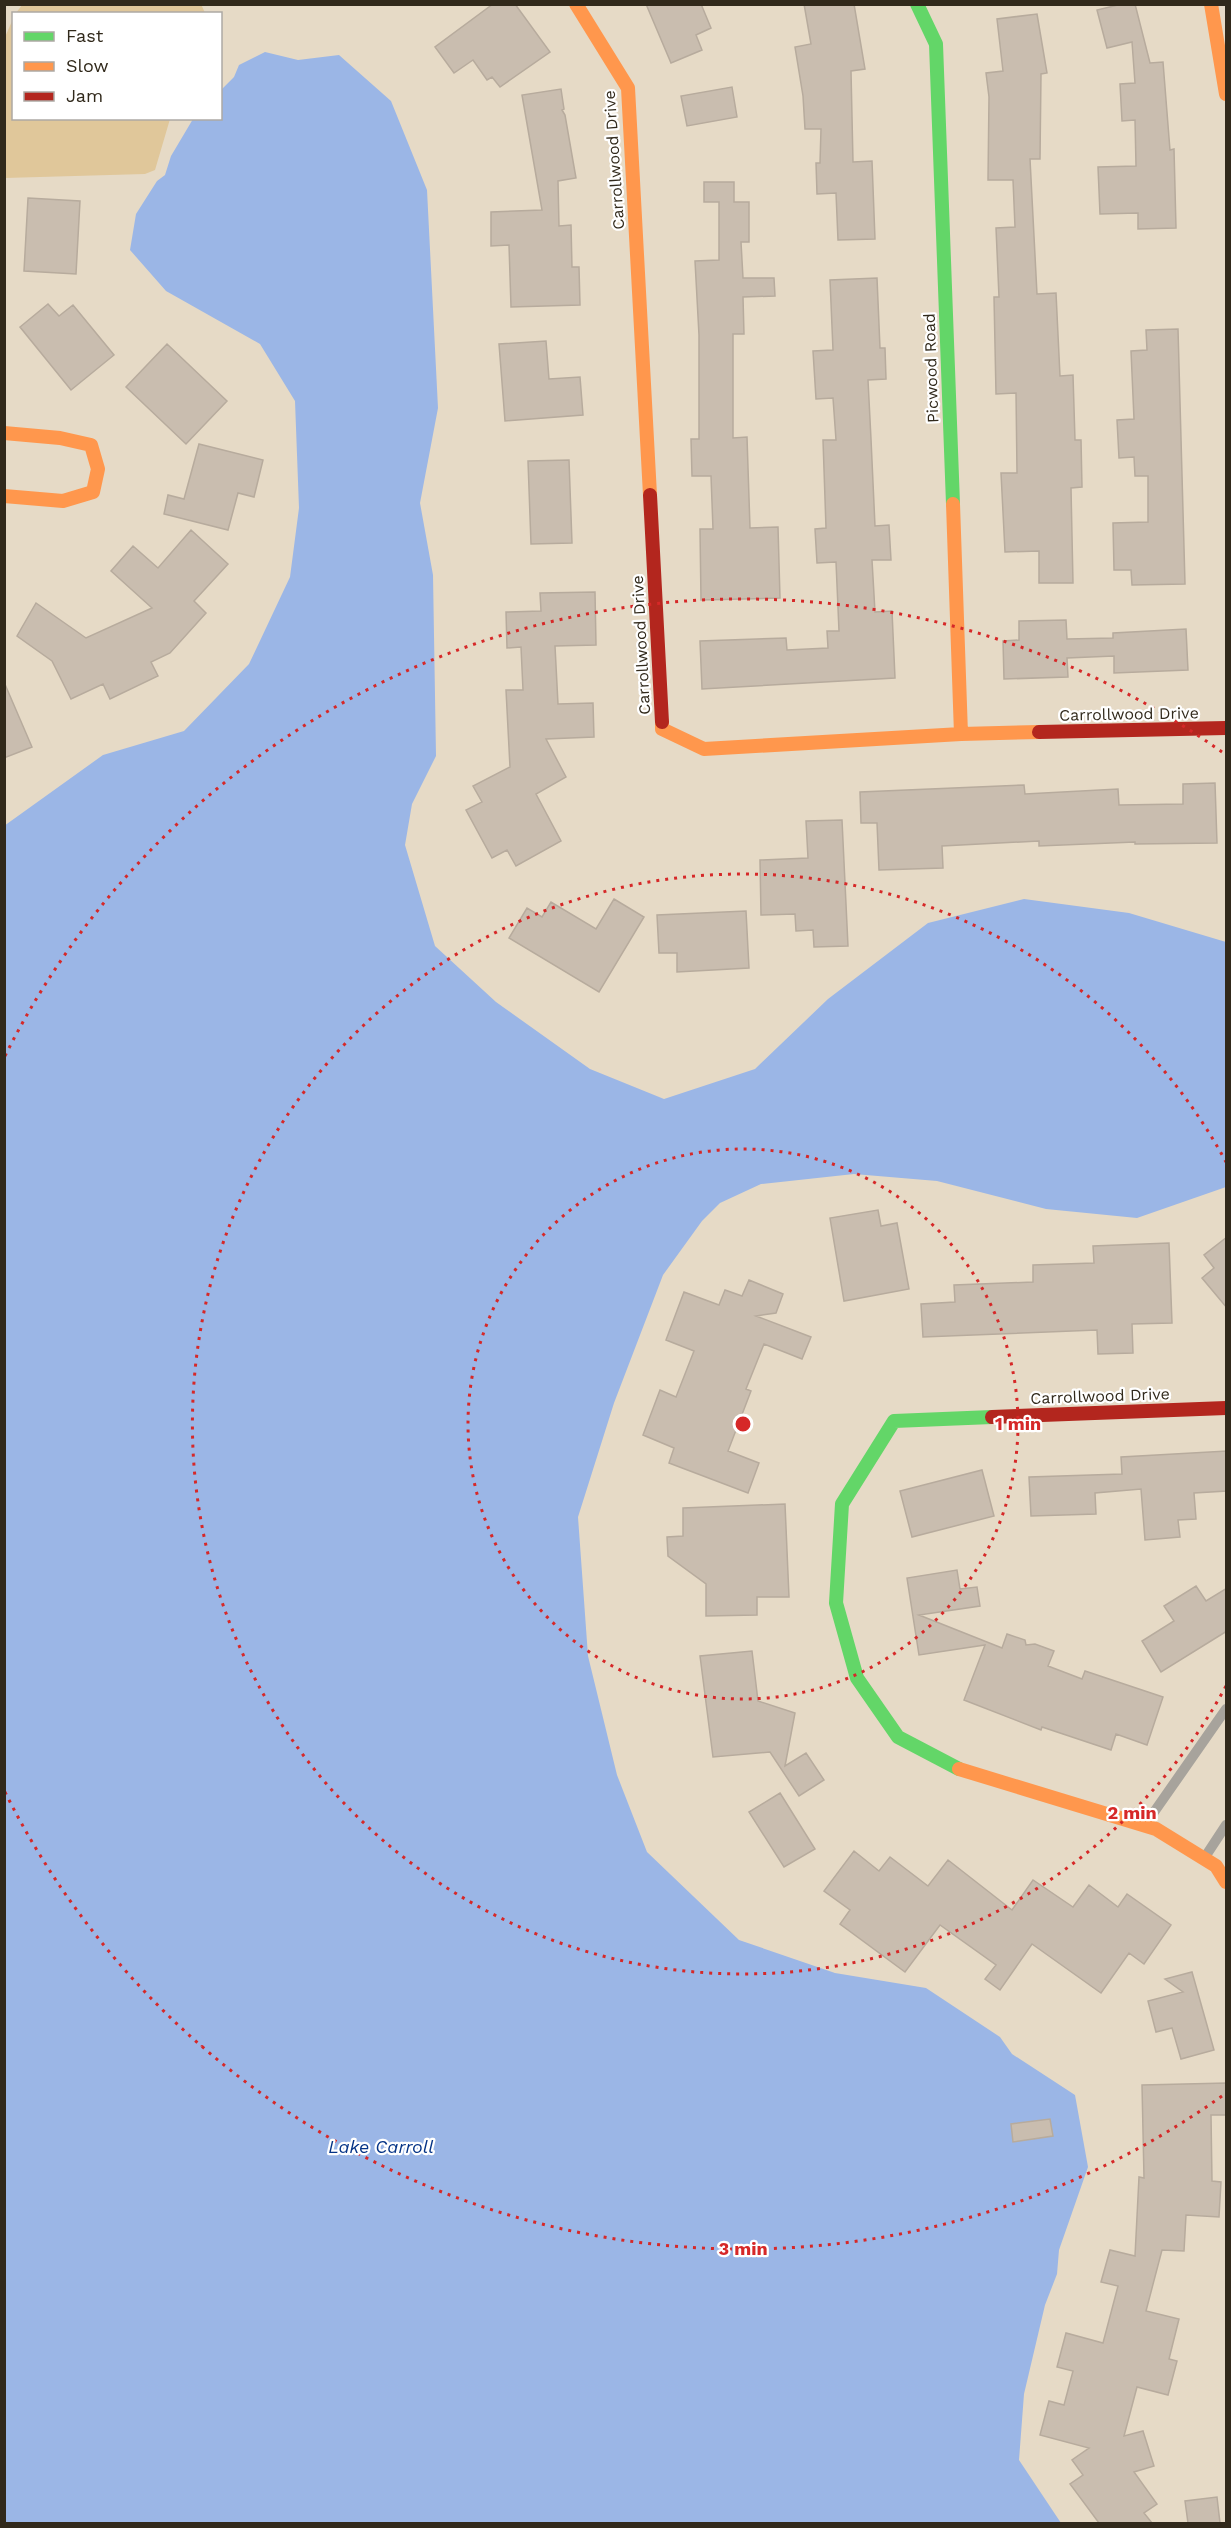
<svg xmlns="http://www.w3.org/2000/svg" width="1231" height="2528" font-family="'Work Sans',sans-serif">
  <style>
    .green { fill: #e0c79a }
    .water { fill: #9bb6e6 }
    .building { fill: #c9bdaf; stroke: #b7ab9d; stroke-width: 1.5 }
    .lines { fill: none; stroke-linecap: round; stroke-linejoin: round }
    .lane { stroke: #a7a39c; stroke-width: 10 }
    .fast { stroke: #63d668; stroke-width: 14 }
    .slow { stroke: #ff974d; stroke-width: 14 }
    .jam { stroke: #b3261e; stroke-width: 14 }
    .ring { fill: none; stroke: #d62828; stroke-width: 3; stroke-dasharray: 3 6 }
    .labels { text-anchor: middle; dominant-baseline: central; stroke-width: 4.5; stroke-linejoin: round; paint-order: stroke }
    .street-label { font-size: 16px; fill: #31291b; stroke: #fff }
    .water-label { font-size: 18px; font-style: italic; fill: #043386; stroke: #fff }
    .centre { fill: #d62828; stroke: #fff; stroke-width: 3 }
    .ring-label { font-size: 18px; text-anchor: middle; font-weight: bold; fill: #d62828; stroke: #fff; stroke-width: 4.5; stroke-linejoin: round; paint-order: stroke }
  </style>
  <rect width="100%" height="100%" fill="#e6dac6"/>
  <path class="green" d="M 22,5 L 201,4 L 205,13 L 16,13 Z
    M 13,19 L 14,118 L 170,119 L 155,170 L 145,174 L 5,178 L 5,37 Z"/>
  <path class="water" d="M 265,52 L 298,60 L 339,55 L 391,101 L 427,190 L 438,408 L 420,503 L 433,575 L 436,756 L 412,804 L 405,845 L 435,946 L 496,1002 L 590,1069 L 664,1099 L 755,1069 L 828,999 L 928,923 L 1024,899 L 1129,913 L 1226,942 L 1226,1187 L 1137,1218 L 1046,1209 L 937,1181 L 854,1174 L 761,1184 L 720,1203 L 702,1221 L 663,1275 L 614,1403 L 578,1517 L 588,1656 L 617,1775 L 647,1852 L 739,1940 L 835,1973 L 926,1988 L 1000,2037 L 1012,2054 L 1075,2095 L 1088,2167 L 1059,2250 L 1057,2274 L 1045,2305 L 1024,2394 L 1019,2460 L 1061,2523 L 5,2523 L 4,826 L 103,755 L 184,731 L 249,664 L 290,577 L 299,508 L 295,401 L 260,344 L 166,291 L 130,250 L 136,214 L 157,181 L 165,175 L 171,156 L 193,119 L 220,118 L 221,90 L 234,77 L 239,65 Z"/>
  <path class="building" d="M 493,4 L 515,4 L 550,52 L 500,87 L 492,77 L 487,80 L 473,60 L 454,73 L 435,47 Z
    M 646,4 L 701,4 L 711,28 L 696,35 L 702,50 L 671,63 Z
    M 804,4 L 854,4 L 865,69 L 851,71 L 853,162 L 872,161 L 875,239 L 838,240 L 836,193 L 817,194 L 816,163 L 820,163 L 821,129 L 805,129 L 803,96 L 795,47 L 811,44 Z
    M 1122,4 L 1135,4 L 1150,63 L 1163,62 L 1170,150 L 1174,149 L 1176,228 L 1138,229 L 1138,213 L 1100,214 L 1098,167 L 1136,166 L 1135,120 L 1122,121 L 1120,84 L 1135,83 L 1132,42 L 1107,48 L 1097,10 Z
    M 1037,14 L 1047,73 L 1041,74 L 1040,159 L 1030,159 L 1037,294 L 1056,293 L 1060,376 L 1073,375 L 1075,440 L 1081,440 L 1082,487 L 1071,488 L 1073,583 L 1039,583 L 1039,551 L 1005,552 L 1001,473 L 1017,473 L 1016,393 L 996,394 L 994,297 L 999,297 L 996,228 L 1015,227 L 1013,180 L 988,180 L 989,97 L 986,73 L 1003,71 L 997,19 Z
    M 732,87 L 737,117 L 687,126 L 681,96 Z
    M 561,89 L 564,109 L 562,110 L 565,115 L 576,178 L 558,181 L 559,226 L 571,225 L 572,267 L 579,267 L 580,305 L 511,307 L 509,245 L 491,246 L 491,212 L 542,210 L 522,95 Z
    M 704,182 L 734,182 L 734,202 L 749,202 L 749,242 L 741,242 L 743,278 L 774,278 L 775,296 L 743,297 L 744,334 L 733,334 L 733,438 L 747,437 L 750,528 L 778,527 L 780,598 L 701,600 L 700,529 L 713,529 L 711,476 L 692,476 L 691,439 L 699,439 L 699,335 L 695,261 L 719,260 L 719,202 L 704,202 Z
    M 28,198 L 80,201 L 76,274 L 24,271 Z
    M 877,278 L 880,348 L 885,348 L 886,379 L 868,380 L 871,439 L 875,526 L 889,525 L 891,560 L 872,560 L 875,612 L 892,611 L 895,678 L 702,689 L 700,641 L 786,638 L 787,650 L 828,648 L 827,631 L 839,631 L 836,562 L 817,563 L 815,529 L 826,528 L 823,440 L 836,440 L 833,398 L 816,399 L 813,351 L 833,350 L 830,280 Z
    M 48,304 L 59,316 L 73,305 L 114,355 L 71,390 L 20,327 Z
    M 1178,329 L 1185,584 L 1132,585 L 1131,570 L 1114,570 L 1113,523 L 1148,522 L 1148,476 L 1135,476 L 1134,457 L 1119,458 L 1117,420 L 1134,419 L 1131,351 L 1147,350 L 1146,330 Z
    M 546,341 L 549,379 L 580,377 L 583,415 L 505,421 L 499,344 Z
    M 167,344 L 227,401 L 186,444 L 126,387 Z
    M 199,444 L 263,460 L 254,497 L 238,493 L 228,530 L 164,514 L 168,495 L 184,499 Z
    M 569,460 L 572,543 L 531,544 L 528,461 Z
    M 191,530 L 228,564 L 194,601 L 206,613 L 170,653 L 151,662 L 158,676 L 110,699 L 103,684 L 71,699 L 52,661 L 17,636 L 36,603 L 86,638 L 152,608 L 111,571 L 133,546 L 158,568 Z
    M 595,592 L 596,645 L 555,646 L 558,704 L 593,703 L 594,737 L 546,739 L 566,777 L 536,794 L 561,841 L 516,866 L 507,850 L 492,858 L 466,810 L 482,802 L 473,786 L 510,767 L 506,690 L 523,690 L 521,647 L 507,648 L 506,612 L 541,611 L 540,593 Z
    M 1066,620 L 1067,639 L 1113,638 L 1113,633 L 1186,629 L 1188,670 L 1114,673 L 1114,656 L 1067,658 L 1068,677 L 1004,679 L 1003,641 L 1019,640 L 1019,621 Z
    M 4,682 L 32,747 L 4,758 Z
    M 1215,783 L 1217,843 L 1135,844 L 1135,842 L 1039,846 L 1039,841 L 942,846 L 943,868 L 879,870 L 877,823 L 861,823 L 860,792 L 1024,785 L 1025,794 L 1118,789 L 1119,805 L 1183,804 L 1183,784 Z
    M 842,820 L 848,946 L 814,947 L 813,930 L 796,931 L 795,914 L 761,915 L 760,860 L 808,858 L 806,821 Z
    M 614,899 L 644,917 L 599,992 L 509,938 L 527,908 L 542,917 L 551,902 L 596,929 Z
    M 746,911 L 749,968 L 677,972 L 677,953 L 659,953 L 657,915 Z
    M 878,1210 L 881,1226 L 897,1223 L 909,1289 L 844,1301 L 830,1218 Z
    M 1227,1237 L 1227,1308 L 1202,1278 L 1214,1268 L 1204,1255 Z
    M 1169,1243 L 1172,1323 L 1132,1324 L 1133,1353 L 1098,1354 L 1097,1330 L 923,1337 L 921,1304 L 955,1302 L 954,1285 L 1033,1282 L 1033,1265 L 1094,1263 L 1093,1246 Z
    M 749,1280 L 783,1294 L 776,1313 L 756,1316 L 811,1337 L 802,1359 L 764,1344 L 746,1389 L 751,1391 L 728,1451 L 759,1463 L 748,1493 L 669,1463 L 674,1448 L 643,1435 L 660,1390 L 676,1397 L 694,1351 L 666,1340 L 684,1292 L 719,1305 L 725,1290 L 742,1296 Z
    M 1227,1451 L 1227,1491 L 1194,1493 L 1196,1519 L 1178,1520 L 1180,1537 L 1145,1540 L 1141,1489 L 1095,1493 L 1096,1514 L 1031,1516 L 1029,1477 L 1122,1474 L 1121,1457 Z
    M 982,1470 L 994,1516 L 912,1537 L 900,1491 Z
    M 785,1504 L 789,1597 L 757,1597 L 757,1615 L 706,1616 L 706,1584 L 668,1556 L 667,1537 L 683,1536 L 683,1508 Z
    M 957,1570 L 960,1589 L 977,1587 L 980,1606 L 919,1615 L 1002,1648 L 1007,1634 L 1025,1640 L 1026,1645 L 1035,1644 L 1054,1651 L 1048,1666 L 1082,1679 L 1085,1671 L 1163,1697 L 1147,1745 L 1116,1734 L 1111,1750 L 1042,1727 L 1041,1730 L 964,1700 L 985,1645 L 919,1655 L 907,1578 Z
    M 1196,1586 L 1206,1601 L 1227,1588 L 1227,1631 L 1161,1672 L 1142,1641 L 1174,1621 L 1164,1606 Z
    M 752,1651 L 758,1701 L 795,1713 L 785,1766 L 806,1753 L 824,1780 L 799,1796 L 770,1752 L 713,1757 L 700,1656 Z
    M 780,1793 L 815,1849 L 784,1867 L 749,1812 Z
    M 854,1851 L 879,1871 L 890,1857 L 928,1886 L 948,1860 L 1012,1910 L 1033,1880 L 1073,1907 L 1089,1885 L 1118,1907 L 1127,1894 L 1171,1925 L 1144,1964 L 1129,1953 L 1101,1993 L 1032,1944 L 1000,1990 L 985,1979 L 996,1965 L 940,1925 L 905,1972 L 840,1924 L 850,1910 L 824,1891 Z
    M 1192,1972 L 1214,2050 L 1181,2059 L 1172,2028 L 1156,2032 L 1148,2001 L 1183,1992 L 1165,1979 Z
    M 1227,2083 L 1227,2115 L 1211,2115 L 1212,2181 L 1221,2182 L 1219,2217 L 1186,2215 L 1184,2251 L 1162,2250 L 1146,2311 L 1179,2319 L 1169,2359 L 1177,2361 L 1168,2395 L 1137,2387 L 1124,2436 L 1143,2431 L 1154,2466 L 1134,2472 L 1157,2504 L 1144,2513 L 1152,2523 L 1099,2523 L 1070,2484 L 1083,2475 L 1072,2460 L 1089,2448 L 1040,2435 L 1049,2401 L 1064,2405 L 1073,2371 L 1057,2367 L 1066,2333 L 1103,2343 L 1118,2286 L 1101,2282 L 1110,2250 L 1135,2256 L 1139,2177 L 1144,2178 L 1142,2085 Z
    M 1050,2119 L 1053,2136 L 1013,2142 L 1011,2124 Z
    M 1217,2497 L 1220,2523 L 1188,2523 L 1185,2501 Z"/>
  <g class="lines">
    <path class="lane" d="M 1145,1825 L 1226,1709
      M 1205,1857 L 1226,1825"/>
    <path class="fast" d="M 917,4 L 936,44 L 953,504
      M 959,1769 L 898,1737 L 857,1678 L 836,1603 L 842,1504 L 894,1421 L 992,1417"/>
    <path class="slow" d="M 576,4 L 628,88 L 650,495
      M 1211,4 L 1226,94
      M 4,433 L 60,438 L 91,445 L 98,469 L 93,492 L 63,501 L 4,496
      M 953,504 L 961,734
      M 662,722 L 662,729 L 704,749 L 961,734 L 1039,732
      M 959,1769 L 1156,1829 L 1216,1866 L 1226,1882"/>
    <path class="jam" d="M 650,495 L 662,722
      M 1039,732 L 1226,728
      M 992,1417 L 1226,1408"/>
  </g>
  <g class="ring">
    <circle cx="743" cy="1424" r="275"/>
    <path d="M1226 1686A550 550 0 1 1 1226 1162"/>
    <path d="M1222 2096A825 825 0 0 1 5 1792M5 1056A825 825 0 0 1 1222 752"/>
  </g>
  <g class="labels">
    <g class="street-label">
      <text transform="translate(614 160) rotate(-94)">Carrollwood Drive</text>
      <text transform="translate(931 368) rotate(-92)">Picwood Road</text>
      <text transform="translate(641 645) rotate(-93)">Carrollwood Drive</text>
      <text transform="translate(1129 714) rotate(-1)">Carrollwood Drive</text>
      <text transform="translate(1100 1396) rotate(-2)">Carrollwood Drive</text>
    </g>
    <g class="water-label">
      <text x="381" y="2146">Lake Carroll</text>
    </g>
  </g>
  <circle cx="743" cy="1424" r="9" class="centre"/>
  <g class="ring-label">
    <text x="1018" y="1430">1 min</text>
    <text x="1132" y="1819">2 min</text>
    <text x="743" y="2255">3 min</text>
  </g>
  <rect width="1231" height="2528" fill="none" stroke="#31291b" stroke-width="12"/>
  <rect x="12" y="12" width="210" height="108" fill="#ffffff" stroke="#ada9a4" stroke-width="1.5"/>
  <rect x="24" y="32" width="30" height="9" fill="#63d668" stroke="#ada9a4" stroke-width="1.5"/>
  <text x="66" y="42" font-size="18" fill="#31291b">Fast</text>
  <rect x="24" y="62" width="30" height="9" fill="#ff974d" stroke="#ada9a4" stroke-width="1.5"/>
  <text x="66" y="72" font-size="18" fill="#31291b">Slow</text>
  <rect x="24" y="92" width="30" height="9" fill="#b3261e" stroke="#ada9a4" stroke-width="1.5"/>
  <text x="66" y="102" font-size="18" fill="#31291b">Jam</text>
</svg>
